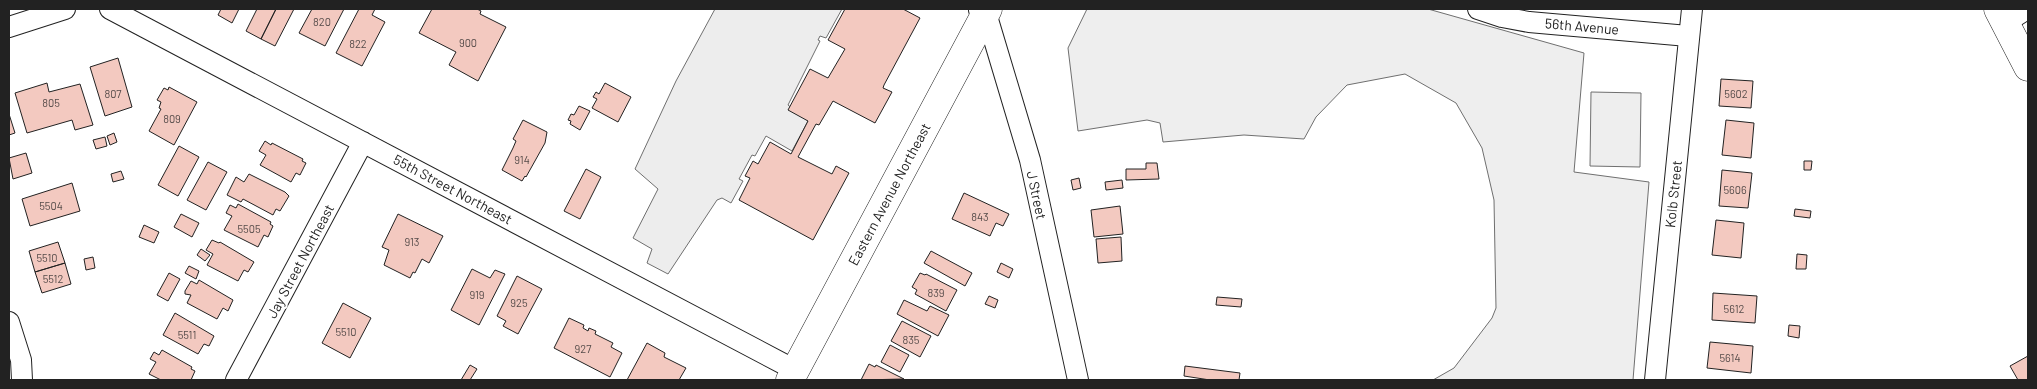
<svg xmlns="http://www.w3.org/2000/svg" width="2037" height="389" font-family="Barlow,sans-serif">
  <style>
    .green { fill: #eee; stroke: #6f6f6f }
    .parking { fill: #ededed; stroke: #6f6f6f }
    .building { fill: #f3c9c0; stroke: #222 }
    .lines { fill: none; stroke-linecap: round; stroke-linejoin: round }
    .minor-casing { stroke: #222; stroke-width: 22 }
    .secondary-casing { stroke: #222; stroke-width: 29 }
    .minor { stroke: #fff; stroke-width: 20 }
    .secondary { stroke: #fff; stroke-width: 28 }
    .labels { text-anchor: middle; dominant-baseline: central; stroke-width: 4; stroke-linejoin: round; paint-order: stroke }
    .number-label { font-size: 11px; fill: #564c4a }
    .street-label { font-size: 14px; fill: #222; stroke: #fff }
  </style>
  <rect width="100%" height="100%" fill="#fff"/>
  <path class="green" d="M 1087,9 L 1428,9 L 1584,53 L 1574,172 L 1649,182 L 1633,380 L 1433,380 L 1454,368 L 1492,318 L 1496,308 L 1494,200 L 1482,148 L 1456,103 L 1405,74 L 1347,85 L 1316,117 L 1304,139 L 1244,135 L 1163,142 L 1160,123 L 1147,120 L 1078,131 L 1068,48 Z
    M 1591,92 L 1641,93 L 1640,167 L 1590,166 Z"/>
  <path class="parking" d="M 715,9 L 842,9 L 826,38 L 820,36 L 818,40 L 820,41 L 788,105 L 808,121 L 792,151 L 766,136 L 755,156 L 752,155 L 739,179 L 743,181 L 731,203 L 722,198 L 717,200 L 668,274 L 647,263 L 652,249 L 633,238 L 658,189 L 635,169 L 676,81 Z"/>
  <path class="building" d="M 221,9 L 239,9 L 232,23 L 218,15 Z
    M 257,9 L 276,9 L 261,39 L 246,31 Z
    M 276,9 L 294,9 L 275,46 L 261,39 Z
    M 312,9 L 344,9 L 325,46 L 299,33 Z
    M 359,9 L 375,9 L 372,15 L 385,22 L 362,66 L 336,53 Z
    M 432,9 L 477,9 L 481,11 L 480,14 L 506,27 L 478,81 L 449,65 L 456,52 L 419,33 Z
    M 845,9 L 903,9 L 920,18 L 884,85 L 883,88 L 892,92 L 875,123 L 833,101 L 819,125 L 816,124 L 798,157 L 832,174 L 836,166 L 849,173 L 813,240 L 739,200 L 750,178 L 745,176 L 753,161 L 758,164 L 770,142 L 791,154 L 808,121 L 788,110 L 810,69 L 828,78 L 845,49 L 828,40 Z
    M 118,58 L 132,107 L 105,116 L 90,67 Z
    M 1721,79 L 1753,81 L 1751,108 L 1719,106 Z
    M 47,83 L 49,92 L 80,84 L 93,125 L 75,130 L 72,120 L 27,133 L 15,93 Z
    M 605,83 L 631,97 L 618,122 L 592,108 L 597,99 L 593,97 L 596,92 L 599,94 Z
    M 169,87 L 197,102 L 174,145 L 149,131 L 161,109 L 159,108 L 161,102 L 157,100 L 164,88 L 168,90 Z
    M 579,106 L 590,111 L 580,130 L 570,124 L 571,121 L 568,120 L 571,114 L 574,115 Z
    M 9,114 L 15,133 L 9,135 Z
    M 523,120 L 547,132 L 545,143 L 526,177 L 525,176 L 522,181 L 502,170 L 513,148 L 516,141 L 513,139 Z
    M 1726,120 L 1754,123 L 1751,158 L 1722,155 Z
    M 114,133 L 117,142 L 110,145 L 107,136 Z
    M 105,137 L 107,146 L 96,149 L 93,140 Z
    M 265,141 L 271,145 L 272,143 L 303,159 L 302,161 L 306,163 L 300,175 L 296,173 L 291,182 L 260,165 L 266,155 L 259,151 Z
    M 179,146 L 199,157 L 178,196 L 158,185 Z
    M 26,153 L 32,173 L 13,179 L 9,158 Z
    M 1804,161 L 1812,161 L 1811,170 L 1804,170 Z
    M 208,162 L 227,172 L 206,210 L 187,200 Z
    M 1146,163 L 1157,163 L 1159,179 L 1126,180 L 1126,169 L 1146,169 Z
    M 586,169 L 601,177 L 580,219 L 564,211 Z
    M 1722,170 L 1752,173 L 1748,208 L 1719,206 Z
    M 121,171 L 124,179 L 113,182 L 111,174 Z
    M 249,174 L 285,192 L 289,196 L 280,211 L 276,209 L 273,215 L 243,199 L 241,202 L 227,195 L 236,177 L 244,182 Z
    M 1079,178 L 1081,188 L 1073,190 L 1071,180 Z
    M 1122,180 L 1123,188 L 1106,190 L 1105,182 Z
    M 72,183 L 80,211 L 30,226 L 22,199 Z
    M 964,193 L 1009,214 L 1003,226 L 996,223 L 990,236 L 952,219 Z
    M 238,204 L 271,222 L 270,224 L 273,226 L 268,237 L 264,235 L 258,247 L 224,230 L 232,216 L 226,213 L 230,205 L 236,208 Z
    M 1120,206 L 1123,234 L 1094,237 L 1091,210 Z
    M 1795,209 L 1811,211 L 1810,218 L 1794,216 Z
    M 181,214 L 199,223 L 192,237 L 174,227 Z
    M 398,214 L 443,236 L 429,263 L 422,259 L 415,273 L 413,272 L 410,278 L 384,265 L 389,250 L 382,247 Z
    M 1716,220 L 1744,223 L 1741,258 L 1712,255 Z
    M 144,225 L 159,232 L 154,243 L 139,237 Z
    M 1121,237 L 1122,261 L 1098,263 L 1096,239 Z
    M 212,240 L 219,243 L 220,242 L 254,262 L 248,272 L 244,270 L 238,281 L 207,265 L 213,254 L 206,250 Z
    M 58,242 L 65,263 L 35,272 L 29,251 Z
    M 201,249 L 210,255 L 205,261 L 197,255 Z
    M 931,251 L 972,273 L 965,286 L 924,263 Z
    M 1797,254 L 1807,255 L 1806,269 L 1796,269 Z
    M 93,257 L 95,268 L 86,270 L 84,259 Z
    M 65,263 L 71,284 L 42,293 L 35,272 Z
    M 1001,263 L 1013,269 L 1009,278 L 997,272 Z
    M 189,266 L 199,271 L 196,279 L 185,273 Z
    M 472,269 L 490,278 L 495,270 L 505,274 L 479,325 L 451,310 Z
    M 169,273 L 180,279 L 168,301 L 157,295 Z
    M 920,273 L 925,275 L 926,274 L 957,290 L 946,311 L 915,294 L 917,290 L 912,287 Z
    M 517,276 L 542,289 L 518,334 L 503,326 L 506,321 L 497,316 Z
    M 199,280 L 233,300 L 228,311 L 223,308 L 217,319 L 187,303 L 191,295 L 185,294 L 185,291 L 191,281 L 197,284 Z
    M 1713,293 L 1757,296 L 1755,323 L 1712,320 Z
    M 989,296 L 998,300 L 995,308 L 985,304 Z
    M 1217,297 L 1242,299 L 1241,307 L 1216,305 Z
    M 904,300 L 927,311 L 930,306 L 949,315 L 938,336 L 897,314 Z
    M 343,303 L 371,318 L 350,358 L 322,343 Z
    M 175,313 L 214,336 L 209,346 L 204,344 L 198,354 L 163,335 Z
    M 569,318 L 584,325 L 583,328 L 588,331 L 589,328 L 596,331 L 595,334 L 613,343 L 611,347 L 622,353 L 610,377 L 554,348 Z
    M 902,321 L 931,336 L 920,357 L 891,341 Z
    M 1789,325 L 1800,326 L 1799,338 L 1788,336 Z
    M 1710,342 L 1753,346 L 1751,373 L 1707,368 Z
    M 647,343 L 665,353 L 664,357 L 686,368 L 679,380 L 627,380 Z
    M 890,345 L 909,355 L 900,372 L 881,362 Z
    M 162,350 L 192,367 L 191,369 L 195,371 L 191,380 L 161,380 L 149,374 L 156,362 L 150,359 L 154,352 L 159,355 Z
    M 2028,356 L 2028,380 L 2018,380 L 2010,366 Z
    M 869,364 L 875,367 L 876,365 L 904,379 L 861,380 Z
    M 470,365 L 477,369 L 470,380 L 461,380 Z
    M 1185,366 L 1240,373 L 1239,380 L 1210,380 L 1184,376 Z"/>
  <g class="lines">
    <g class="minor-casing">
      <path id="minor" d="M 110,9 L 795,370
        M 1478,9 L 1502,17 L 1529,22 L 1688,36
        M 979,10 L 986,13 L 1030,160 L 1078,380
        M 2005,23 L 2027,9
        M 9,27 L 65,9
        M 9,322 L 21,360 L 22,380
        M 236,380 L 363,142
        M 1655,380 L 1692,9"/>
    </g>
    <g class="secondary-casing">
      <path id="secondary" d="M 1998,9 L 2028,67
        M 790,380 L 988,9"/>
    </g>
    <use href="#minor" class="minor"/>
    <use href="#secondary" class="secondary"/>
  </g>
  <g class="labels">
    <g class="number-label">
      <text x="322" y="21">820</text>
      <text x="468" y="42">900</text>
      <text x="358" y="43">822</text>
      <text x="113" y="93">807</text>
      <text x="1736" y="93">5602</text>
      <text x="51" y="102">805</text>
      <text x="172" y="118">809</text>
      <text x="522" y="159">914</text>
      <text x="1735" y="189">5606</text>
      <text x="51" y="205">5504</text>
      <text x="980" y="216">843</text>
      <text x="249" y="228">5505</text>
      <text x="412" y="241">913</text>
      <text x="47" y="257">5510</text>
      <text x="53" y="278">5512</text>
      <text x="936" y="292">839</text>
      <text x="477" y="294">919</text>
      <text x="519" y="302">925</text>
      <text x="1734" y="308">5612</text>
      <text x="346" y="331">5510</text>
      <text x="187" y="334">5511</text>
      <text x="911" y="339">835</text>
      <text x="583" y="348">927</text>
      <text x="1730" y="357">5614</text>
    </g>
    <g class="street-label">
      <text transform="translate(1582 26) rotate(5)">56th Avenue</text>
      <text transform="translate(453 189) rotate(28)">55th Street Northeast</text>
      <text transform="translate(889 194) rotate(-62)">Eastern Avenue Northeast</text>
      <text transform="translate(1673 194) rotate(-84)">Kolb Street</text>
      <text transform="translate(1037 195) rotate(78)">J Street</text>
      <text transform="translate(300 261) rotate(-62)">Jay Street Northeast</text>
    </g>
  </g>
  <rect width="2037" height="389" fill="none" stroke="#222222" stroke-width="20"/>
</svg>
